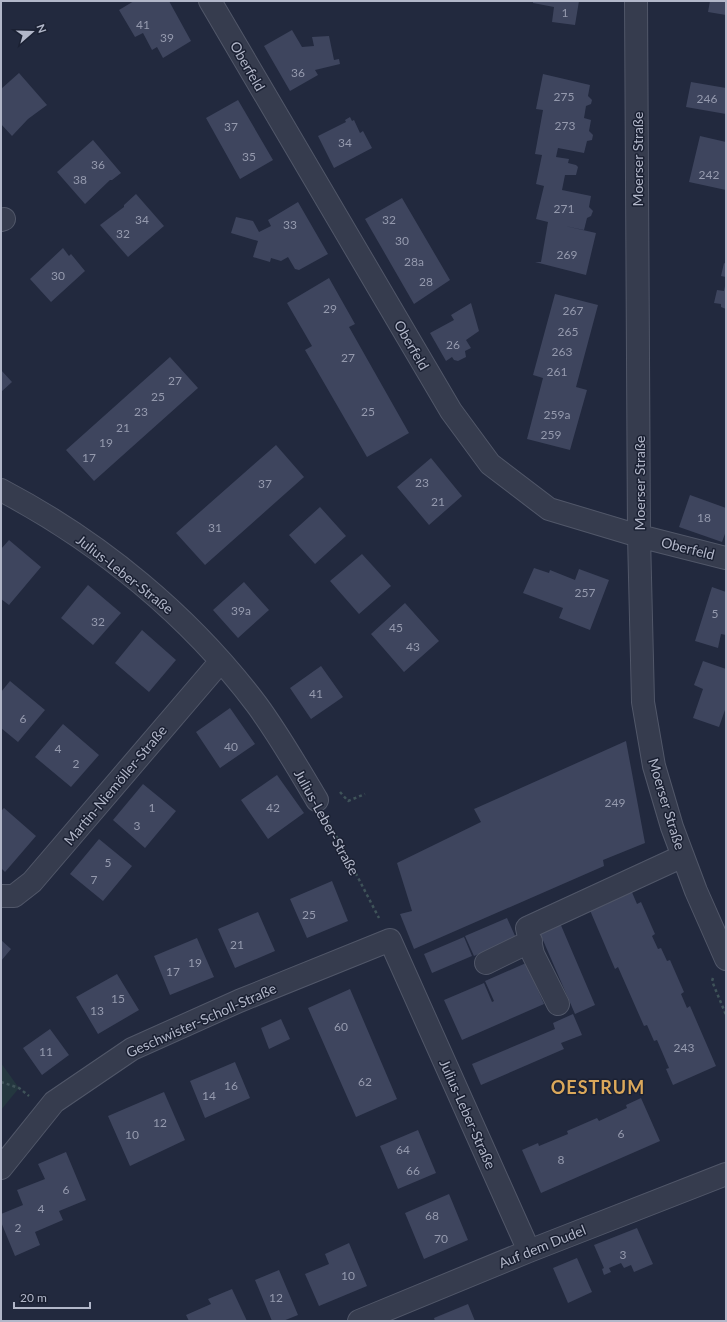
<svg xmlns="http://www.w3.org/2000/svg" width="727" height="1322" font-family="Lato,sans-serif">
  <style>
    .green { fill: #24373f }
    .building { fill: #3e455e }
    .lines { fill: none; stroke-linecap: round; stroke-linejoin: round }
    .minor-casing { stroke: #515769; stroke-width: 24 }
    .path { stroke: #3f5359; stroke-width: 2.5; stroke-dasharray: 3 3; stroke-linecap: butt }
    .minor { stroke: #363c4e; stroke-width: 22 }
    .labels { text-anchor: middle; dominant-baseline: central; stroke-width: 3; stroke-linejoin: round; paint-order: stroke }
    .number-label { font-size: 12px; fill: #959aae }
    .street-label { font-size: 14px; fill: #b2b7c9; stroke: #1b2133 }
    .district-label { font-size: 18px; font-weight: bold; letter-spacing: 1px; fill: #dba85b; stroke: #1b2133 }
  </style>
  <rect width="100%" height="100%" fill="#22293e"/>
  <path class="green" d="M 1,1063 L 19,1088 L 1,1110 Z"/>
  <path class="building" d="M 134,1 L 169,1 L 191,41 L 163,58 L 157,47 L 152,50 L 143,33 L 135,37 L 119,10 Z
    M 533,1 L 579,1 L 575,25 L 552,22 L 554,7 L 533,3 Z
    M 710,1 L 726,1 L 726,15 L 708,12 Z
    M 292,30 L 302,47 L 314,46 L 312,37 L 329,36 L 334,60 L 339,59 L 340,64 L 315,70 L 318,75 L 290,91 L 264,46 Z
    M 19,73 L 47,105 L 28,119 L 12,136 L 1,124 L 1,89 Z
    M 543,74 L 590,85 L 588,96 L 592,100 L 591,104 L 586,106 L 584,118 L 591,120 L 589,131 L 593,135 L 592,140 L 587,141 L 584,153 L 558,148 L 556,157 L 569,159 L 568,163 L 576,165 L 578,167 L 576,175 L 565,175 L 562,190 L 591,196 L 589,207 L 593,211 L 591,216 L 587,218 L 584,230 L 565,226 L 596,233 L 586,275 L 535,262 L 541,262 L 548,222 L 536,219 L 544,186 L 536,184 L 542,155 L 535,154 L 543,110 L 536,109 Z
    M 691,82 L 726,88 L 726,114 L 686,107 Z
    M 238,100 L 273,160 L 240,179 L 206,118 Z
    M 350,117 L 352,121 L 354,120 L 360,133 L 363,131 L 372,148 L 334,168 L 318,136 L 346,122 L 345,120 Z
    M 700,136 L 726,142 L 726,190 L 689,182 Z
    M 93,140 L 121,173 L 112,180 L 110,180 L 85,204 L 57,172 Z
    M 136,194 L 164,226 L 128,257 L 100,225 L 124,207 L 124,205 Z
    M 402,198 L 450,280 L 414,304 L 365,219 Z
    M 298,202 L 328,254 L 299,270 L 295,269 L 288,257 L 281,261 L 271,258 L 270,262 L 253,257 L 258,241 L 231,233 L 236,217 L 253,221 L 259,232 L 271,226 L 268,220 Z
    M 63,248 L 69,256 L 71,254 L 85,271 L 51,302 L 30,279 Z
    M 724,263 L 726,264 L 726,277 L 721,276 Z
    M 329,278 L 355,324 L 349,327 L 409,433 L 367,457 L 305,350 L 312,346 L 287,303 Z
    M 725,286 L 726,286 L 726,309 L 721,307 L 721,304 L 714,303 L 717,290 L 724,291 Z
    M 555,294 L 598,305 L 576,387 L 587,390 L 570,450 L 527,439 L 543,378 L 533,375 Z
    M 471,303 L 479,331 L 466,340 L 471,348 L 465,351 L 466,357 L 458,361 L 454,360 L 452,357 L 446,361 L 430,333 L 454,320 L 451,315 Z
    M 170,357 L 198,388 L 94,481 L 66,450 Z
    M 1,370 L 12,382 L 1,392 Z
    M 276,445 L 304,477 L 205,565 L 176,533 Z
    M 431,458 L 462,496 L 429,525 L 397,487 Z
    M 690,495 L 726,508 L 726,531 L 722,542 L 679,527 Z
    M 320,507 L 346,536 L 315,564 L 289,535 Z
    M 9,540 L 41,567 L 9,605 L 1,599 L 1,549 Z
    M 362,554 L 391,586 L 359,614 L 330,581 Z
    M 534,568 L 549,573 L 550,570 L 575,580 L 579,569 L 609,580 L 590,630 L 559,618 L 563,608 L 523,593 Z
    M 244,582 L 269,610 L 238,638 L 213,610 Z
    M 88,585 L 121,613 L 93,645 L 61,618 Z
    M 712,587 L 726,592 L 726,635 L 721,634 L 718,648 L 695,641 Z
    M 405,603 L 439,641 L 404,672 L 371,634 Z
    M 142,630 L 176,660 L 149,692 L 115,663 Z
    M 703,661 L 726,669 L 726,707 L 719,727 L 693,718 L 703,689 L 694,685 Z
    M 321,666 L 343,697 L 311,719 L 290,688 Z
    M 10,681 L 45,710 L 18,742 L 1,728 L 1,692 Z
    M 230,708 L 255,744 L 220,768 L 196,732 Z
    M 63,724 L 99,755 L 71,787 L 35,757 Z
    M 626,741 L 645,843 L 603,860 L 604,866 L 414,949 L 400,914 L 412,911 L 397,863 L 481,822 L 474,809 Z
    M 277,775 L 304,813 L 268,839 L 241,800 Z
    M 143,784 L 176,811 L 145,848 L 113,820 Z
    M 4,808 L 36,836 L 5,872 L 1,868 L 1,811 Z
    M 99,839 L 132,866 L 103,901 L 70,874 Z
    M 332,881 L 348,921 L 307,938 L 290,899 Z
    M 631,890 L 637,904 L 641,902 L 655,934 L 652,936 L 658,949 L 661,948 L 667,961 L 670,960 L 684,992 L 681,994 L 687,1008 L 690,1006 L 716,1066 L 673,1085 L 666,1069 L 669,1068 L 657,1040 L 654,1041 L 647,1025 L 644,1026 L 618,967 L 615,969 L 589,908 Z
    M 258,912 L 275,951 L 235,968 L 218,929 Z
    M 507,918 L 516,938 L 474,956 L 465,936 Z
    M 560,923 L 595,1005 L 575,1014 L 539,931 Z
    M 464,937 L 472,956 L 432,973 L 424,954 Z
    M 197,938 L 214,977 L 170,995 L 154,956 Z
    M 1,940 L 11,949 L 1,961 Z
    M 526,963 L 544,1004 L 462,1040 L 444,1000 L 484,983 L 492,1002 L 494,1001 L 485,981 Z
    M 117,974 L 139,1010 L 98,1034 L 76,997 Z
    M 350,989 L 397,1099 L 356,1117 L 308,1008 Z
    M 573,1014 L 582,1035 L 561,1043 L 564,1049 L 481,1085 L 472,1064 L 555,1029 L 553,1023 Z
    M 281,1019 L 290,1039 L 269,1049 L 261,1028 Z
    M 50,1029 L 69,1055 L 42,1075 L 23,1048 Z
    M 235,1062 L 250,1098 L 205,1118 L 190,1081 Z
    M 164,1092 L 185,1140 L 130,1166 L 108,1116 Z
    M 641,1098 L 660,1141 L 541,1193 L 522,1150 L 538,1143 L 539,1146 L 568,1134 L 567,1131 L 597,1118 L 599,1121 L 627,1108 L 626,1105 Z
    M 418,1130 L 436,1173 L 398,1189 L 380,1146 Z
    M 66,1152 L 86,1200 L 59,1211 L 63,1220 L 35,1232 L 40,1245 L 15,1256 L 1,1222 L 1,1214 L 23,1205 L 17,1190 L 45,1179 L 38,1164 Z
    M 449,1194 L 468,1240 L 424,1259 L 405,1213 Z
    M 637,1228 L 653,1264 L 634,1272 L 631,1265 L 624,1268 L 621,1263 L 609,1268 L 611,1272 L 604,1275 L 602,1269 L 604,1268 L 594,1245 Z
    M 349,1243 L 367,1286 L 319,1306 L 305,1274 L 329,1264 L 325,1254 Z
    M 577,1258 L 592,1292 L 568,1303 L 553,1268 Z
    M 279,1270 L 298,1315 L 283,1321 L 272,1321 L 255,1280 Z
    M 232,1289 L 247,1321 L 189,1321 L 186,1315 L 211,1304 L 208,1299 Z
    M 468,1304 L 475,1321 L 435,1321 L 434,1318 Z"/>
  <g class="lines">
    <g class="minor-casing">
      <path id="minor" d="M 210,1 L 451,411 L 490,464 L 549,509 L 639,536 L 726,558
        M 636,1 L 639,536 L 643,702 L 654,766 L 672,827 L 696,891 L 726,959
        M 1,220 L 4,219
        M 1,490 C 100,542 190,616 257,705 C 279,735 298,768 317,800
        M 1,896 L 14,896 L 32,882 L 221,661
        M 486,963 L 531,941
        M 558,1004 L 533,954 L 527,928 L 683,856
        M 1,1168 L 54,1102 L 132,1049 L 239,1001 L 390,940 L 529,1251
        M 359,1321 L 529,1251 L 726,1174"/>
    </g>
    <path class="path" d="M 340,792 L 348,801 L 365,794
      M 328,820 L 379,918
      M 713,978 L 712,981 L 726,1015
      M 1,1082 L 19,1088 L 29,1096"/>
    <use href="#minor" class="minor"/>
  </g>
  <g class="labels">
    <g class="number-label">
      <text x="565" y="12">1</text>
      <text x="143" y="24">41</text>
      <text x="167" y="37">39</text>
      <text x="298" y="72">36</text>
      <text x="564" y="96">275</text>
      <text x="707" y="98">246</text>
      <text x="565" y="125">273</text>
      <text x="231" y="126">37</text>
      <text x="345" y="142">34</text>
      <text x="249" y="156">35</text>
      <text x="98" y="164">36</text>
      <text x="709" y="174">242</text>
      <text x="80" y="179">38</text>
      <text x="564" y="208">271</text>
      <text x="142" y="219">34</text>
      <text x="389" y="219">32</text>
      <text x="290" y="224">33</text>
      <text x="123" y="233">32</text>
      <text x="402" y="240">30</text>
      <text x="567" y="254">269</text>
      <text x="414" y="261">28a</text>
      <text x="58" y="275">30</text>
      <text x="426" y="281">28</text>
      <text x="330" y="308">29</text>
      <text x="573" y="310">267</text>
      <text x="568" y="331">265</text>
      <text x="453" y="344">26</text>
      <text x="562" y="351">263</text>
      <text x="348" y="357">27</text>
      <text x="557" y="371">261</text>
      <text x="175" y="380">27</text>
      <text x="158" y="396">25</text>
      <text x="141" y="411">23</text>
      <text x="368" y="411">25</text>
      <text x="557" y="414">259a</text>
      <text x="123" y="427">21</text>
      <text x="551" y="434">259</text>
      <text x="106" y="442">19</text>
      <text x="89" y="457">17</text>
      <text x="422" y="482">23</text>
      <text x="265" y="483">37</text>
      <text x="438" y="501">21</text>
      <text x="704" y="517">18</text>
      <text x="215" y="527">31</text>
      <text x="585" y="592">257</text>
      <text x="241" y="610">39a</text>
      <text x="715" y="613">5</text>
      <text x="98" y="621">32</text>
      <text x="396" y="627">45</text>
      <text x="413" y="646">43</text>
      <text x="316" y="693">41</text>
      <text x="23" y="718">6</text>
      <text x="231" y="746">40</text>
      <text x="58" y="748">4</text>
      <text x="76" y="763">2</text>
      <text x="615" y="802">249</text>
      <text x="152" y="807">1</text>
      <text x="273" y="807">42</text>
      <text x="137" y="825">3</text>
      <text x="108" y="862">5</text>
      <text x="94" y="879">7</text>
      <text x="309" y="914">25</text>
      <text x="237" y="944">21</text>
      <text x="195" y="962">19</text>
      <text x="173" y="971">17</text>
      <text x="118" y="998">15</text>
      <text x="97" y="1010">13</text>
      <text x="341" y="1026">60</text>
      <text x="684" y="1047">243</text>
      <text x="46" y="1051">11</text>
      <text x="365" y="1081">62</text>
      <text x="231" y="1085">16</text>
      <text x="209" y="1095">14</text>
      <text x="160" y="1122">12</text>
      <text x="621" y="1133">6</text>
      <text x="132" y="1134">10</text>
      <text x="403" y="1149">64</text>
      <text x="561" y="1159">8</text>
      <text x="413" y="1170">66</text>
      <text x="66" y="1189">6</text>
      <text x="41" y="1208">4</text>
      <text x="432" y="1215">68</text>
      <text x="18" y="1227">2</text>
      <text x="441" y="1238">70</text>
      <text x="623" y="1254">3</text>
      <text x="348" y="1275">10</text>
      <text x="276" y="1297">12</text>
    </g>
    <g class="street-label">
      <text transform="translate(248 66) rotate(60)">Oberfeld</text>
      <text transform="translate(637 159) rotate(-90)">Moerser Straße</text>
      <text transform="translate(412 345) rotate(60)">Oberfeld</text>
      <text transform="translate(639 483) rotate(-90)">Moerser Straße</text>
      <text transform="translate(688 548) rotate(14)">Oberfeld</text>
      <text transform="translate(125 574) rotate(38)">Julius-Leber-Straße</text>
      <text transform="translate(115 785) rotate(-50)">Martin-Niemöller-Straße</text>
      <text transform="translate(667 804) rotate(73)">Moerser Straße</text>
      <text transform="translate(327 822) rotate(61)">Julius-Leber-Straße</text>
      <text transform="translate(201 1020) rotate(-24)">Geschwister-Scholl-Straße</text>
      <text transform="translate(468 1114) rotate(66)">Julius-Leber-Straße</text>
      <text transform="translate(542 1246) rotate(-22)">Auf dem Dudel</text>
    </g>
    <g class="district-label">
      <text x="598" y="1087">OESTRUM</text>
    </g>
  </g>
  <rect width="727" height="1322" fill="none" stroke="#b2b7c9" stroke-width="4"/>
  <g transform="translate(32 32) rotate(70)" stroke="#1b2133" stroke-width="3" paint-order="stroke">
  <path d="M0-3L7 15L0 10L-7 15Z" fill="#b2b7c9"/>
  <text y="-6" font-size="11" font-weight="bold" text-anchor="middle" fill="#b2b7c9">N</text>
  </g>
  <path d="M14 1302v6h76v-6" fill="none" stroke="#b2b7c9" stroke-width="2"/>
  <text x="20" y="1302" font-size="12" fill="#b2b7c9" stroke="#1b2133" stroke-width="3" paint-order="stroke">20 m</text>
</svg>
